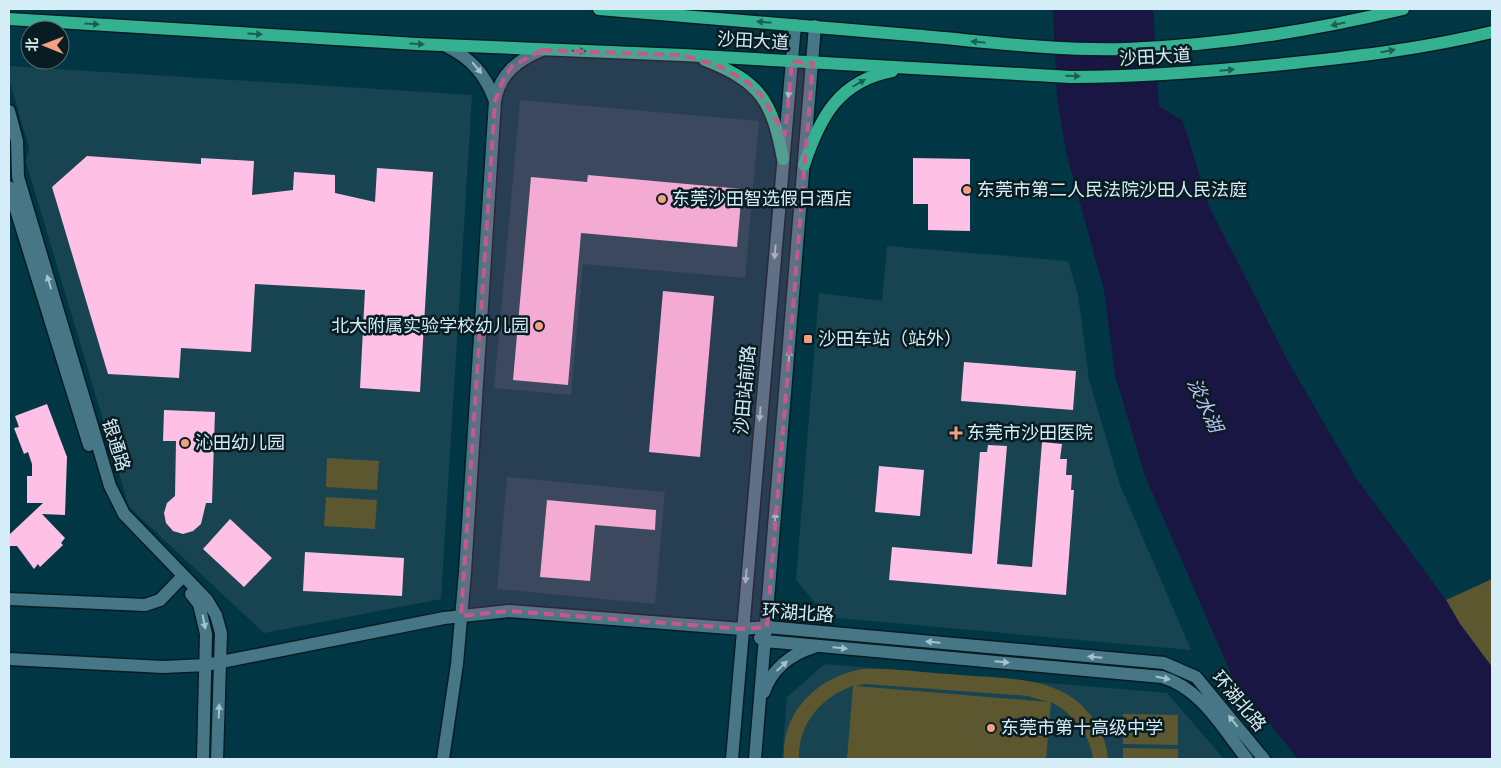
<svg xmlns="http://www.w3.org/2000/svg" width="1501" height="768" font-family="Helvetica,'Noto Sans SC',sans-serif">
  <style>
    .built { fill: #184452 }
    .green { fill: #5c572f; fill-rule: evenodd }
    .water { fill: #1a1644 }
    .building { fill: #fec0e5 }
    .lines { fill: none; stroke-linecap: round; stroke-linejoin: round }
    .minor-casing { stroke: #041c24; stroke-width: 15 }
    .major-casing { stroke: #041c24; stroke-width: 15 }
    .minor { stroke: #477686; stroke-width: 12 }
    .major { stroke: #34b191; stroke-width: 12 }
    .oneway { fill: #1c5f54 }
    .oneway2 { fill: #a3c3cf }
    .marked { fill: #c7588a; fill-opacity: 0.2; stroke: #c7588a; stroke-width: 4; stroke-dasharray: 10 6; stroke-linejoin: round }
    .poi-dot { fill: #f2a080; stroke: #081c22; stroke-width: 2 }
    .labels { text-anchor: middle; dominant-baseline: central; stroke-width: 5; stroke-linejoin: round; paint-order: stroke }
    .street-label { font-size: 18px; fill: #d4edf6; stroke: #081c22 }
    .poi-label { font-size: 18px; fill: #d4edf6; stroke: #081c22; text-anchor: start }
    .water-label { font-size: 19px; font-style: italic; fill: #bec1f2; stroke: #081c22 }
  </style>
  <rect width="100%" height="100%" fill="#013745"/>
  <path class="built" d="M 9,66 L 472,95 L 441,599 L 264,633 L 129,507 L 26,162 L 29,148 L 9,79 Z
    M 520,100 L 759,121 L 745,278 L 583,264 L 571,395 L 494,388 Z
    M 887,246 L 1068,261 L 1078,295 L 1089,380 L 1120,485 L 1191,650 L 827,617 L 796,580 L 819,293 L 882,301 Z
    M 507,477 L 665,492 L 655,604 L 497,589 Z
    M 825,664 L 1167,693 L 1224,759 L 782,759 L 787,697 Z"/>
  <path class="green" d="M 327,458 L 379,461 L 377,490 L 326,487 Z
    M 326,497 L 377,500 L 375,529 L 324,526 Z
    M 1492,579 L 1492,667 L 1460,624 L 1446,600 Z
    M 863,669 C 895,668 927,673 959,675 C 1007,679 1065,675 1094,720 C 1102,732 1107,745 1108,759 L 1093,759 C 1090,733 1073,714 1051,702 L 1046,759 L 847,759 L 853,686 C 821,697 798,724 799,759 L 784,759 C 781,711 819,676 863,669 ZM 865,684 L 1028,696 L 1048,702 L 856,686 Z
    M 1123,714 L 1178,715 L 1178,745 L 1123,744 Z
    M 1123,748 L 1178,749 L 1178,759 L 1123,759 Z"/>
  <path class="water" d="M 1053,9 L 1153,9 L 1159,106 L 1183,121 L 1209,206 L 1289,363 L 1356,478 L 1446,600 L 1460,624 L 1492,667 L 1492,759 L 1298,759 L 1232,676 L 1145,476 L 1115,375 L 1104,290 L 1067,156 L 1057,100 Z"/>
  <path class="building" d="M 87,156 L 201,164 L 201,158 L 254,161 L 252,195 L 293,190 L 294,172 L 335,175 L 335,193 L 375,202 L 377,168 L 433,172 L 420,392 L 360,388 L 365,290 L 255,284 L 251,352 L 181,348 L 179,378 L 108,374 L 52,187 Z
    M 913,158 L 970,159 L 970,231 L 928,230 L 928,204 L 913,204 Z
    M 588,175 L 742,189 L 737,247 L 581,233 L 568,385 L 513,380 L 531,177 L 587,182 Z
    M 663,291 L 714,296 L 700,457 L 649,452 Z
    M 964,362 L 1076,371 L 1073,410 L 961,401 Z
    M 47,404 L 67,457 L 65,515 L 42,514 L 65,538 L 61,543 L 63,545 L 40,567 L 38,564 L 34,569 L 17,546 L 9,546 L 9,535 L 43,503 L 27,503 L 27,476 L 32,476 L 32,464 L 28,452 L 24,454 L 14,428 L 19,427 L 15,416 Z
    M 164,410 L 215,412 L 212,503 L 206,503 L 201,524 L 193,531 L 183,534 L 173,531 L 166,523 L 164,513 L 167,503 L 175,496 L 176,441 L 163,441 Z
    M 1042,442 L 1062,444 L 1060,459 L 1067,459 L 1066,475 L 1072,475 L 1071,490 L 1074,490 L 1066,595 L 889,580 L 892,547 L 972,554 L 980,452 L 987,452 L 988,445 L 1007,446 L 997,564 L 1032,567 Z
    M 879,466 L 924,470 L 920,516 L 875,512 Z
    M 547,500 L 656,510 L 655,530 L 595,525 L 590,581 L 540,577 Z
    M 230,519 L 272,558 L 244,587 L 203,549 Z
    M 305,552 L 404,558 L 402,596 L 303,591 Z"/>
  <g class="lines">
    <g class="minor-casing">
      <path id="minor" d="M 446,46 C 472,59 485,74 495,101
        M 9,111 L 17,141 L 18,177 L 110,486 L 124,514 L 207,600 L 216,615 L 221,633 L 217,759
        M 9,187 L 89,445
        M 191,594 L 199,604 L 206,634 L 203,759
        M 9,599 L 145,605 L 160,600 L 183,576
        M 760,638 L 765,641 L 1162,677 C 1201,688 1223,729 1247,759
        M 9,659 L 163,667 L 206,665 L 444,618 L 509,611 L 742,629 L 767,627 L 1164,663 L 1196,677 L 1264,759
        M 764,692 C 772,669 791,654 814,647
        M 443,759 L 457,664 L 465,572 L 495,101 C 500,73 518,60 542,50
        M 732,759 L 795,25
        M 755,759 L 815,26"/>
    </g>
    <g class="major-casing">
      <path id="major" d="M 599,9 C 703,17 807,26 911,35 C 982,41 1053,51 1126,49 C 1219,45 1312,31 1403,9
        M 9,19 L 417,44 L 683,55 L 1071,77 C 1145,77 1219,71 1294,63 C 1360,56 1427,48 1492,32
        M 705,60 C 761,82 772,101 783,159
        M 804,165 C 820,117 839,81 892,71"/>
    </g>
    <use href="#minor" class="minor"/>
    <use href="#major" class="major"/>
  </g>
  <defs><path id="oneway-solid" d="M-6-.8H1V-3.2L6.5 0L1 3.2V.8H-6Z" transform="scale(1.25)"/></defs>
  <g class="oneway">
    <use href="#oneway-solid" transform="translate(764 22) rotate(-175)"/>
    <use href="#oneway-solid" transform="translate(92 24) rotate(4)"/>
    <use href="#oneway-solid" transform="translate(1338 24) rotate(168)"/>
    <use href="#oneway-solid" transform="translate(255 34) rotate(4)"/>
    <use href="#oneway-solid" transform="translate(978 42) rotate(-174)"/>
    <use href="#oneway-solid" transform="translate(417 44) rotate(3)"/>
    <use href="#oneway-solid" transform="translate(579 51) rotate(2)"/>
    <use href="#oneway-solid" transform="translate(1388 51) rotate(-10)"/>
    <use href="#oneway-solid" transform="translate(1227 70) rotate(-5)"/>
    <use href="#oneway-solid" transform="translate(1073 76) rotate(1)"/>
    <use href="#oneway-solid" transform="translate(859 83) rotate(-30)"/>
  </g>
  <g class="oneway2">
    <use href="#oneway-solid" transform="translate(477 68) rotate(50)"/>
    <use href="#oneway-solid" transform="translate(789 91) rotate(95)"/>
    <use href="#oneway-solid" transform="translate(775 252) rotate(95)"/>
    <use href="#oneway-solid" transform="translate(49 282) rotate(-107)"/>
    <use href="#oneway-solid" transform="translate(789 357) rotate(-85)"/>
    <use href="#oneway-solid" transform="translate(760 414) rotate(95)"/>
    <use href="#oneway-solid" transform="translate(775 519) rotate(-85)"/>
    <use href="#oneway-solid" transform="translate(746 576) rotate(95)"/>
    <use href="#oneway-solid" transform="translate(204 622) rotate(79)"/>
    <use href="#oneway-solid" transform="translate(933 642) rotate(-175)"/>
    <use href="#oneway-solid" transform="translate(840 648) rotate(5)"/>
    <use href="#oneway-solid" transform="translate(1095 657) rotate(-175)"/>
    <use href="#oneway-solid" transform="translate(1002 662) rotate(5)"/>
    <use href="#oneway-solid" transform="translate(782 666) rotate(-43)"/>
    <use href="#oneway-solid" transform="translate(1163 678) rotate(12)"/>
    <use href="#oneway-solid" transform="translate(219 711) rotate(-88)"/>
    <use href="#oneway-solid" transform="translate(1233 721) rotate(-129)"/>
  </g>
  <path class="marked" d="M 542,50 L 683,55 L 719,66 L 749,83 L 763,97 L 785,135 L 792,61 L 813,63 L 767,627 L 742,629 L 509,611 L 461,616 L 495,101 L 504,78 L 512,66 Z"/>
  <g class="poi-dot">
    <circle cx="967" cy="190" r="5"/>
    <circle cx="662" cy="199" r="5"/>
    <circle cx="539" cy="326" r="5"/>
    <rect x="803" y="334" width="10" height="10" rx="2.5"/>
    <path d="M953.5 425.5h5v5h5v5h-5v5h-5v-5h-5v-5h5z"/>
    <circle cx="185" cy="443" r="5"/>
    <circle cx="991" cy="728" r="5"/>
  </g>
  <g class="labels">
    <g class="street-label">
      <text transform="translate(753 41) rotate(3)">沙田大道</text>
      <text transform="translate(1155 57) rotate(-3)">沙田大道</text>
      <text transform="translate(745 390) rotate(-85)">沙田站前路</text>
      <text transform="translate(116 445) rotate(73)">银通路</text>
      <text transform="translate(798 613) rotate(4)">环湖北路</text>
      <text transform="translate(1239 701) rotate(50)">环湖北路</text>
    </g>
    <g class="poi-label">
      <text x="977" y="190">东莞市第二人民法院沙田人民法庭</text>
      <text x="672" y="199">东莞沙田智选假日酒店</text>
      <text x="529" y="326" text-anchor="end">北大附属实验学校幼儿园</text>
      <text x="818" y="339">沙田车站（站外）</text>
      <text x="967" y="433">东莞市沙田医院</text>
      <text x="195" y="443">沁田幼儿园</text>
      <text x="1001" y="728">东莞市第十高级中学</text>
    </g>
    <g class="water-label">
      <text transform="translate(1205 405) rotate(65)">淡水湖</text>
    </g>
  </g>
  <rect width="1501" height="768" fill="none" stroke="#d4edf6" stroke-width="20"/>
  <g transform="translate(45 45) rotate(271)"><circle r="24" fill="#081c22" stroke="#5a7077"/>
  <path d="M0-4L9 19L0 12L-9 19Z" fill="#f2a080"/>
  <text y="-8" font-size="14" font-weight="bold" text-anchor="middle" fill="#d4edf6">北</text>
  </g>
</svg>
